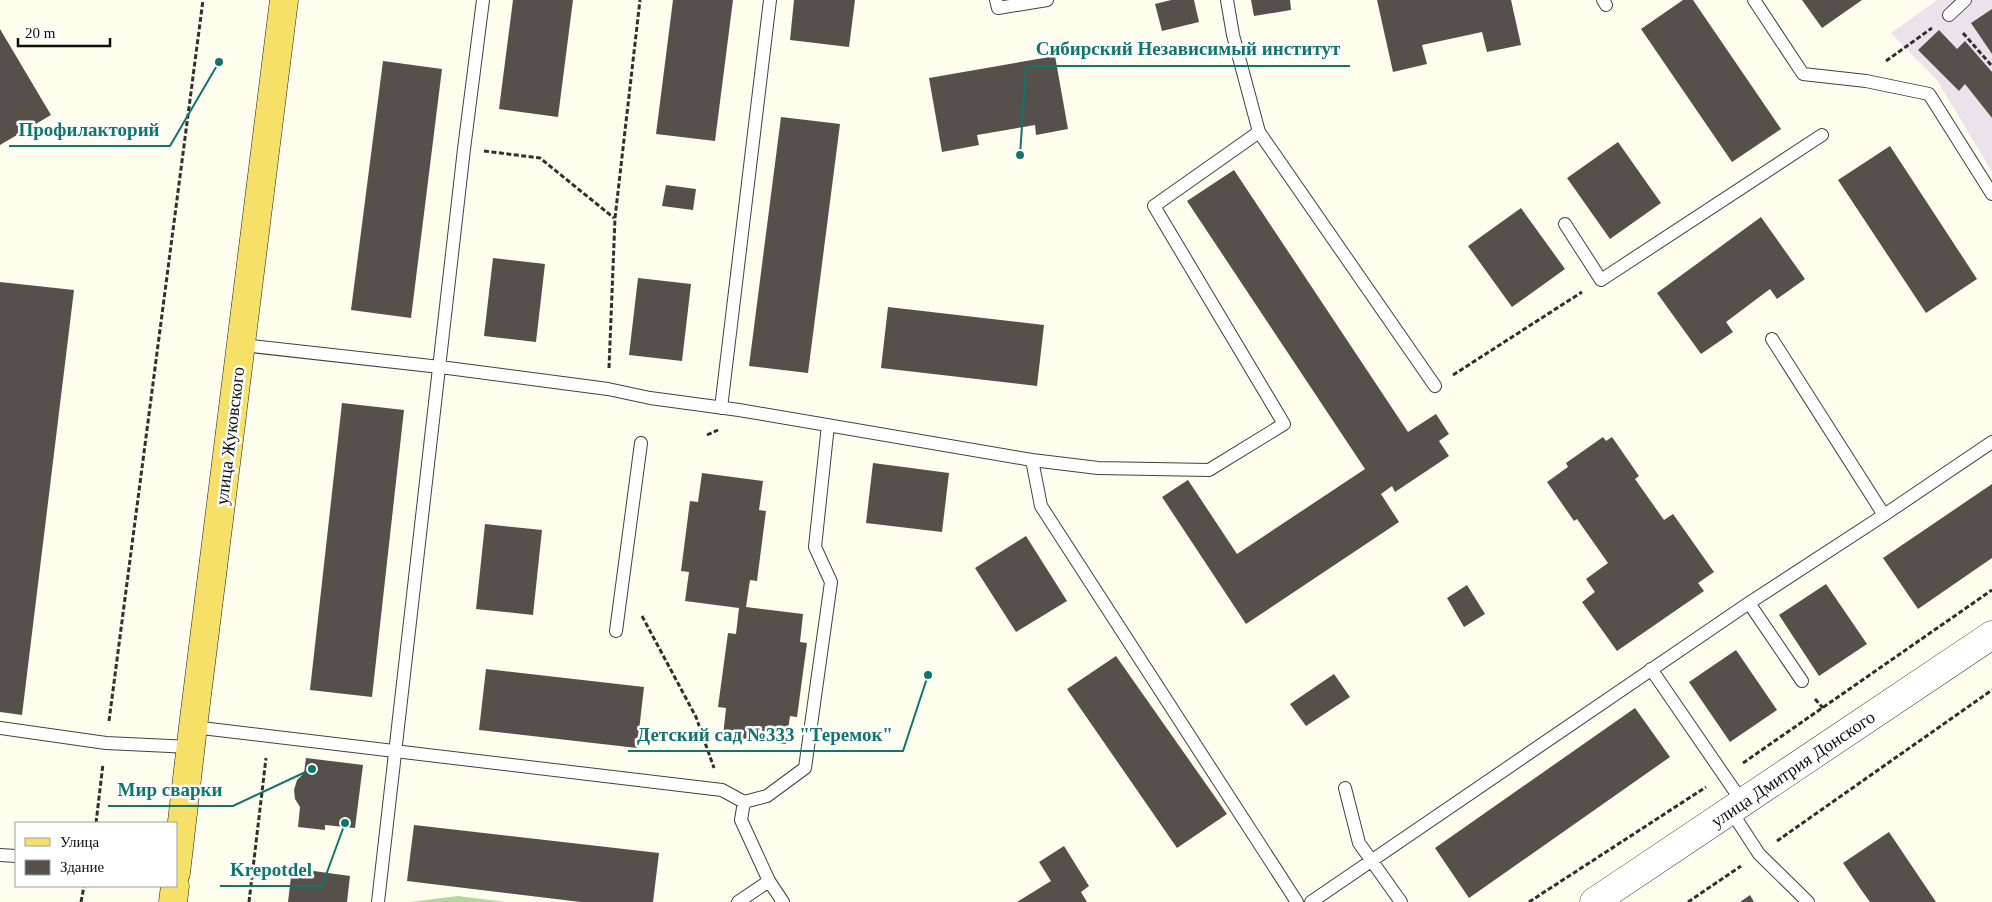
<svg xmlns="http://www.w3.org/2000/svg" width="1992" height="902" font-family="'Times New Roman',serif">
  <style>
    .industrial { fill: #ece2ec }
    .forest { fill: #b0d998 }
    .building { fill: #56504a }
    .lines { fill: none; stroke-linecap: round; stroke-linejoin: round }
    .service-casing { stroke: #414141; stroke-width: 14 }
    .tertiary-casing { stroke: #414141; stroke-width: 29 }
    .primary-casing { stroke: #1f1f1f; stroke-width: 29 }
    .path { stroke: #303030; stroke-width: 3; stroke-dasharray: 5 2.5; stroke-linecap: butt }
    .service { stroke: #fff; stroke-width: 12 }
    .tertiary { stroke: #fff; stroke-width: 28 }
    .primary { stroke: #f6e067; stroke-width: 28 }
    .labels { text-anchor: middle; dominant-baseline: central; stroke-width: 5; stroke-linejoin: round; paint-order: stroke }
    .street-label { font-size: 18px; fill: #0e0e0e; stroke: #fff }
    .leader { fill: none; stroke: #0f766e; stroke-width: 2 }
    .callout-dot { fill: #0f766e; stroke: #fff; stroke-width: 2 }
    .callout-label { font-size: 19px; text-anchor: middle; font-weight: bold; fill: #0f766e; stroke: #fff; stroke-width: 5; stroke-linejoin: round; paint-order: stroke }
  </style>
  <rect width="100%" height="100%" fill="#fffdee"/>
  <path class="industrial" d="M 1937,0 L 1992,0 L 1992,172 L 1937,80 L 1891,33 Z"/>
  <path class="forest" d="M 458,896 L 506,902 L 410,902 Z"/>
  <path class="building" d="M 513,0 L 573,0 L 558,117 L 499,109 Z
    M 673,0 L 733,0 L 715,141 L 656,134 Z
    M 794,0 L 855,0 L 849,47 L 790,40 Z
    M 1171,0 L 1194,0 L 1199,22 L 1162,31 L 1155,4 Z
    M 1251,0 L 1290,0 L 1291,10 L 1254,16 Z
    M 1377,0 L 1511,0 L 1521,45 L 1487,52 L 1482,32 L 1422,45 L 1427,64 L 1393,72 Z
    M 1683,0 L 1693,0 L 1781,129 L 1732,162 L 1641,29 Z
    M 1802,0 L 1862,0 L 1822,28 Z
    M 1992,9 L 1992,54 L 1971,23 Z
    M 0,29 L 51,115 L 0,145 Z
    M 1939,30 L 1957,49 L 1965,41 L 1992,72 L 1992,118 L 1965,84 L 1959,91 L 1918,50 Z
    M 1055,56 L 1068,129 L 1036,135 L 1035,125 L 977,135 L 979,145 L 942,152 L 929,78 Z
    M 383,61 L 442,69 L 411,318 L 351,310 Z
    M 781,117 L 840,124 L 808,373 L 749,366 Z
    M 1618,142 L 1661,203 L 1610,239 L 1567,178 Z
    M 1890,146 L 1977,279 L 1926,313 L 1838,180 Z
    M 1234,170 L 1408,432 L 1436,414 L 1449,434 L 1439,441 L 1449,456 L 1395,492 L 1392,486 L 1381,494 L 1399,522 L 1246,624 L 1162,497 L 1188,480 L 1237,554 L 1365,469 L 1187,201 Z
    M 666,185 L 696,189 L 693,210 L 662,206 Z
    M 1521,208 L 1565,269 L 1512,307 L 1468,246 Z
    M 1761,217 L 1805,279 L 1777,299 L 1770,289 L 1726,322 L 1733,332 L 1701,354 L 1657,293 Z
    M 493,258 L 545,264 L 536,342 L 484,336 Z
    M 638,278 L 691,284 L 682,361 L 629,355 Z
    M 0,282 L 74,290 L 22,715 L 0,712 Z
    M 888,307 L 1044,325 L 1037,386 L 881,368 Z
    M 342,403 L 404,410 L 372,697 L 310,690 Z
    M 1603,437 L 1606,441 L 1612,437 L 1639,476 L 1635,479 L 1664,520 L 1673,514 L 1714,572 L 1698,583 L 1704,591 L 1617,651 L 1582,602 L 1595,592 L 1586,579 L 1608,563 L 1577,519 L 1574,521 L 1547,482 L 1568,467 L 1566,463 Z
    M 873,463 L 949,473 L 942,532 L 866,523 Z
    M 702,473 L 763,481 L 759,510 L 766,511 L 757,581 L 750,580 L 746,607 L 803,614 L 800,642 L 807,643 L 797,717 L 790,716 L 786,744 L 723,736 L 726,708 L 718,707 L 728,633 L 736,634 L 739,608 L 685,601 L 689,572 L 681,571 L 690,501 L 698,502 Z
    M 1992,484 L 1992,558 L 1918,609 L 1883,558 Z
    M 485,524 L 542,530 L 533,615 L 476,609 Z
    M 1026,536 L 1067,601 L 1016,632 L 975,568 Z
    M 1826,584 L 1867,644 L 1819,676 L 1779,615 Z
    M 1467,585 L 1485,614 L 1464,627 L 1447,598 Z
    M 1736,650 L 1777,710 L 1730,742 L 1689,682 Z
    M 1116,656 L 1227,814 L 1177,848 L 1067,689 Z
    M 486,669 L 644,687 L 637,748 L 479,730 Z
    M 1334,674 L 1350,697 L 1306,726 L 1290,704 Z
    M 1635,708 L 1670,757 L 1469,898 L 1435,848 Z
    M 306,758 L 363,765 L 355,828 L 325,825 L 325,830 L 298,827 L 300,807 L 295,799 L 294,790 L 297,780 L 304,773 Z
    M 414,825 L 659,853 L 653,902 L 581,902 L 407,881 Z
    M 1889,832 L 1936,902 L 1870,902 L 1862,891 L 1843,863 Z
    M 1064,846 L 1089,886 L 1081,892 L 1087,902 L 1017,902 L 1051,881 L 1039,862 Z
    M 292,868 L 350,876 L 347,902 L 288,902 Z
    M 1750,895 L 1754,902 L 1740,902 Z"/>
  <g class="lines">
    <g class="service-casing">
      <path id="service" d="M 996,0 L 998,8 L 1047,0
        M 1227,0 L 1233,35 L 1259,132 L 1435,386
        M 1603,0 L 1606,5
        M 1754,0 L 1803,74 L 1866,81 L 1929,94 L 1992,194
        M 1949,15 L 1965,0
        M 1565,224 L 1601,280 L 1822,135
        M 1772,339 L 1884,515
        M 242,345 L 440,367 L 608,389 L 650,398 L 739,410 L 1032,460 L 1098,468 L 1209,470 L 1284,424 L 1154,206 L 1259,132
        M 721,408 L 770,0
        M 1032,460 L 1041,506 L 1297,902
        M 1749,603 L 1802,681
        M 616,631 L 641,443
        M 1651,669 L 1743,803
        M 193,727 L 722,790 L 744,802 L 767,796 L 805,768 L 831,582 L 815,547 L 828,425
        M 0,728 L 106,743 L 191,747
        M 1345,788 L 1359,843 L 1401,902
        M 744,802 L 741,820 L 769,881 L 783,902
        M 1731,811 L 1759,854 L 1808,902
        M 0,855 L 16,856
        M 378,902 L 464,149 L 483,0
        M 738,902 L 769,881
        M 1311,902 L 1749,603 L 1884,515 L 1992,442"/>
    </g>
    <g class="tertiary-casing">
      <path id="tertiary" d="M 1594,902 L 1992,635"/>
    </g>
    <g class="primary-casing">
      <path id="primary" d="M 176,873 L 193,727 L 284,0
        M 173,902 L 175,886"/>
    </g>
    <path class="path" d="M 1963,33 L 1992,66
      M 1886,61 L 1932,28
      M 484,151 L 540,158 L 614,218
      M 609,368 L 615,218 L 640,0
      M 1453,375 L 1582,292
      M 707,435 L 718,430
      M 642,616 L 696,717 L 714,768
      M 1815,699 L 1823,708
      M 109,721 L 203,0
      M 1743,763 L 1992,590
      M 96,823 L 103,764
      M 1777,841 L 1992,690
      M 81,902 L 84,886
      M 249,902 L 266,758
      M 1529,902 L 1706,787
      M 1688,902 L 1741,866"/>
    <use href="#service" class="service"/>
    <use href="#tertiary" class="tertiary"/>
    <use href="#primary" class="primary"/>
  </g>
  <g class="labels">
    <g class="street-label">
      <text transform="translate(230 436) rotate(-83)">улица Жуковского</text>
      <text transform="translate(1793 769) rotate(-34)">улица Дмитрия Донского</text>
    </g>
  </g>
  <path class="leader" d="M1020 155L1026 66H1350M219 62L170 146H9M928 675L903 751H628M312 769L233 806H108M345 823L322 886H220"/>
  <g class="callout-dot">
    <circle cx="1020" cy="155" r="5"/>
    <circle cx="219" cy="62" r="5"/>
    <circle cx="928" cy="675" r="5"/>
    <circle cx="312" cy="769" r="5"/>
    <circle cx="345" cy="823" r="5"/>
  </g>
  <g class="callout-label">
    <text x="1188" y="55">Сибирский Независимый институт</text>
    <text x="89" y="136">Профилакторий</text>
    <text x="765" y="741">Детский сад №333 "Теремок"</text>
    <text x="170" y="796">Мир сварки</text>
    <text x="271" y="876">Krepotdel</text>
  </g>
  <rect x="15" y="822" width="162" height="65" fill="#ffffff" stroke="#9f9f9f"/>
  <rect x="25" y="838" width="25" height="8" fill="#f6e067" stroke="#9f9f9f"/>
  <text x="60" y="847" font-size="15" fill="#0e0e0e">Улица</text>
  <rect x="25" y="860" width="25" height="15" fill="#56504a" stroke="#9f9f9f"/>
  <text x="60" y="872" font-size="15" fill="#0e0e0e">Здание</text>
  <path d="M18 38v8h92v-8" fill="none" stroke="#0e0e0e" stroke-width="2.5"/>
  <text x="25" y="38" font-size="15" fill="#0e0e0e" stroke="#ffffff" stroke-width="4" paint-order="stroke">20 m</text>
</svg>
